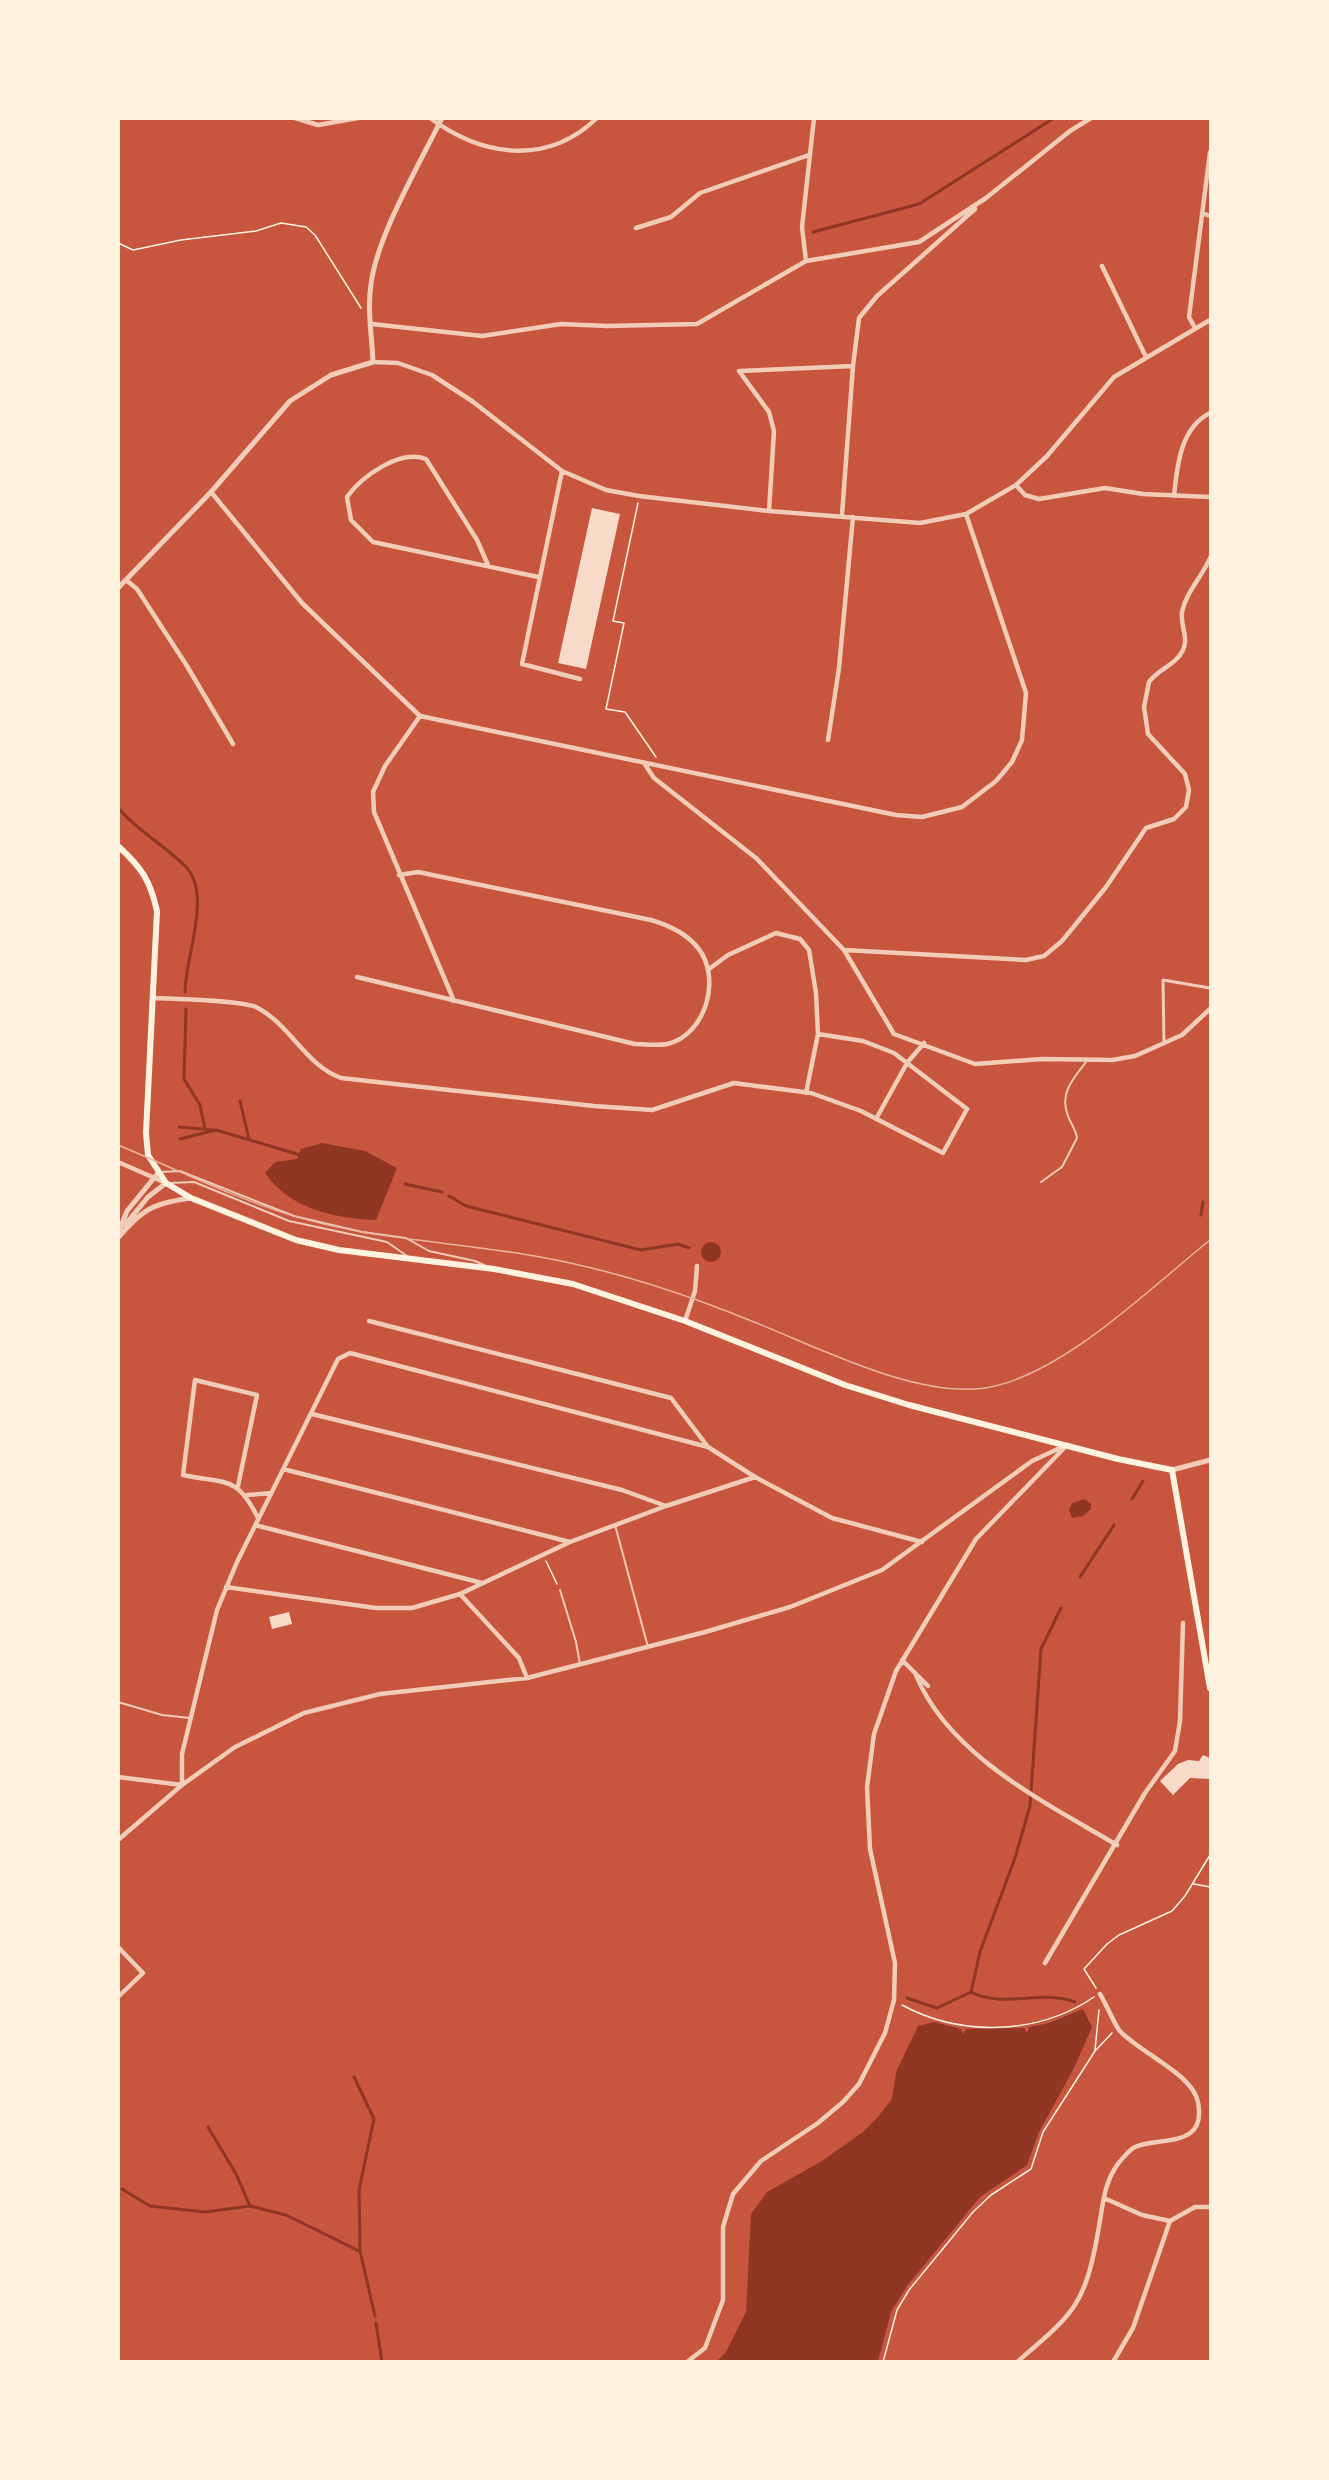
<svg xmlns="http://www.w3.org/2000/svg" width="1329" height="2480" font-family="Manrope,sans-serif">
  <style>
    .water { fill: #8f3625 }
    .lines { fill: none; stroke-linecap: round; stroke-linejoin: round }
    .stream { stroke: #8f3625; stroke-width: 3 }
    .building { fill: #f7dbc8 }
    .path { stroke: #fff3e0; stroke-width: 1.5 }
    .service { stroke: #f1ccb7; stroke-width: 2 }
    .pedestrian { stroke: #f1ccb7; stroke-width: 3 }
    .minor { stroke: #f1ccb7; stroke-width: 4.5 }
    .tertiary { stroke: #f1ccb7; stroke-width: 5 }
    .secondary { stroke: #fff3e0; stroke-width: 6 }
    .tram { stroke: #e9b49f; stroke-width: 1.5 }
  </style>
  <rect width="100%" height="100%" fill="#c8553d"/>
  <path class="water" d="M 322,1143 L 365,1151 L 397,1168 L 376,1220 C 334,1218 290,1209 265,1173 L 275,1162 L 297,1159 L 301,1149 Z
    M701 1252a10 10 0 1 1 20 0a10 10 0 1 1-20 0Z
    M 1084,1499 L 1091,1504 L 1091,1509 L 1083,1516 L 1072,1518 L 1069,1509 L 1072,1503 Z
    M 1083,2009 L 1092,2027 L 1074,2068 L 1039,2132 L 1027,2165 L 980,2197 L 907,2286 L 891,2312 L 878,2361 L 717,2361 L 726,2352 L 746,2312 L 751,2214 L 767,2192 L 822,2161 L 863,2132 L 877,2118 L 892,2099 L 896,2072 L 918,2026 L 934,2022 L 961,2029 L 963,2034 L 966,2029 L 1024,2028 L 1027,2033 L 1029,2027 L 1049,2023 Z"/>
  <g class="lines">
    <path class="stream" d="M 813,232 L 919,204 L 1054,118
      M 118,808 C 138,831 164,845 185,866 C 213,893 185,957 185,992
      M 186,1009 L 184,1079 L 200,1105 L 205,1129
      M 240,1101 L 249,1139
      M 179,1127 L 213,1130
      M 180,1139 L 216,1130 L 300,1155
      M 405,1184 L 442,1192
      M 449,1196 L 466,1206 L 641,1250 L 678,1244 L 689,1248
      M 1201,1215 L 1203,1202
      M 1132,1499 L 1143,1481
      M 1080,1577 L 1114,1525
      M 1061,1608 L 1041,1649 L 1030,1806 L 1015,1858 L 980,1952 L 971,1992 C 1003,2009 1043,1989 1075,2002
      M 907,1998 L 937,2008 L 971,1992
      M 354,2077 L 374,2119 L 359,2190 L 360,2251 L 375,2316
      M 208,2127 L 236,2174 L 250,2206 L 286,2215 L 359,2251
      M 122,2189 L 150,2206 L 205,2212 L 250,2206
      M 376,2323 L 382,2362"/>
  </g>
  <path class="building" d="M 592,508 L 620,514 L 586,669 L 558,663 Z
    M 289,1612 L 292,1624 L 272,1629 L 269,1617 Z
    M 1203,1755 L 1210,1758 L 1210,1779 L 1190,1778 L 1173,1795 L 1160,1781 L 1178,1764 L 1188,1760 L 1199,1761 Z"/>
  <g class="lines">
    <path class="path" d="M 118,243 L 133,250 L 181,240 L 256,231 L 281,223 L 306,227 L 315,235 L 361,308
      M 638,503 L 613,621 L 624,623 L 606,709 L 625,712 L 656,757
      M 546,1561 L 557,1584
      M 1194,1884 L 1210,1887
      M 1096,1988 L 1084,1969 L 1107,1944 L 1119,1935 L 1172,1911 L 1185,1896 L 1210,1855
      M 902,2005 C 961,2037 1038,2035 1094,1997
      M 1095,2050 L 1099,2010
      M 883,2362 L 897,2310 L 909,2290 L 973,2212 L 991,2195 L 1031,2169 L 1043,2132 L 1095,2051 L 1112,2033"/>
    <path class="service" d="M 161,1172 L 180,1171 L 294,1216 L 362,1232 L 406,1238 L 429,1251 L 475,1261 L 486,1266
      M 1041,1182 L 1062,1167 L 1077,1138 C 1076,1130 1071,1124 1068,1116 C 1059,1093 1073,1079 1086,1062
      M 169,1183 L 194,1182 L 289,1221 L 387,1242 L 407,1256
      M 615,1525 L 648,1647
      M 560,1590 L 576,1642 L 580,1664
      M 118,1702 L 162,1715 L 190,1718"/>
    <path class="pedestrian" d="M 1164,1044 L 1163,980 L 1210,988"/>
    <path class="minor" d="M 295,118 L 318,125 L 358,118
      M 430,118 C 483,157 547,166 597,118
      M 1202,213 L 1210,216
      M 636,228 L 671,217 L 700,193 L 809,155
      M 806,261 L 802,227 L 814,118
      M 1102,266 L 1146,357
      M 372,324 L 482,336 L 561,324 L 607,326 L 697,324 L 806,261 L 919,242 L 986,198 L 1070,131 L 1091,118
      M 1195,328 L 1189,317 L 1210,152
      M 373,362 L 398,363 L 432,375 L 472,401 L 562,471 L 606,490 L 639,496 L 769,511 L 920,523 L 966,514 L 1016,485 L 1047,456 L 1114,377 L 1210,320
      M 853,366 L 859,318 L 877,296 L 975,209
      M 562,471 L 522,664 L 580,679
      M 1016,485 L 1025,495 L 1039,499 L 1105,488 L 1143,494 L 1210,497
      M 211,492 L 302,603 L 420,716 L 896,815 L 922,817 L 962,807 L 996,781 L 1012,762 L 1022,740 L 1026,693 L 966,514
      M 1174,496 C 1177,467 1180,428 1210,413
      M 769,511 L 774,431 L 769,412 L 739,371 L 853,366 L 842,515
      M 488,565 L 477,540 L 426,459 C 400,449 362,476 347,497 L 351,520 L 373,542 L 538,577
      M 126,580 L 137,589 L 187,666 L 233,744
      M 420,716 L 385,766 L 373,792 L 374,812 L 454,1001
      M 828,740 L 839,668 L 853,517
      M 644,763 L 654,778 L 756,858 L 844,950 L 894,1034 L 975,1064 L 1042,1059 L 1112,1060 L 1135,1056 L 1182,1035 L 1210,1009
      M 844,950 L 1026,960 L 1044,956 L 1062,941 L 1106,887 L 1146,828 L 1174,819 L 1186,807 L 1189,790 L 1185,774 L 1148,734 L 1144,707 L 1149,682 C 1158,669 1176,665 1183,650 C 1189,638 1180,625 1182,612 C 1186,592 1202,577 1210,558
      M 709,969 L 728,955 L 776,933 L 800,939 L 809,950 L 816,993 L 818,1034 L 806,1093
      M 357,977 L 635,1044 C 645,1044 657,1046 667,1044 C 706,1035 722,978 698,948 C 687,934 668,925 651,920 L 418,872 L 399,875
      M 154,998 C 175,999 240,1000 256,1007 C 290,1024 305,1065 341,1078 L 594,1106 L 652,1110 L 734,1083 L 811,1093 L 861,1111 L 943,1153 L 967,1109 L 894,1053 L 863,1041 L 818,1034
      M 876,1119 L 907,1063 L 924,1043
      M 118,1162 L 166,1183
      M 369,1321 L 671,1398 L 708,1447
      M 685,1321 L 695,1291 L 697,1266
      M 312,1414 L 622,1490 L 666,1506
      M 283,1469 L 570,1542
      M 238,1486 L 257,1395 L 195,1380 L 183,1475 C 226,1484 237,1475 258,1518
      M 247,1495 L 271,1493
      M 255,1525 L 482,1583
      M 226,1587 L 376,1608 L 412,1608 L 460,1594 L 570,1542 L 666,1506 L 755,1477 L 832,1518 L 922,1542
      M 460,1594 L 519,1658 L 527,1678
      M 902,1660 L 928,1686
      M 916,1675 C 949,1756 1046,1803 1117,1845
      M 118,1777 L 182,1785
      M 182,1785 L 182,1754 L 217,1610 L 237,1562 L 338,1359 L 350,1353 L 708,1447 L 755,1477
      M 118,1840 L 182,1785 L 235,1747 L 304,1713 L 380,1694 L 527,1678 L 705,1632 L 790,1607 L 882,1570 L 1032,1461 L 1062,1447
      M 118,1947 L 143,1973 L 118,1997
      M 1045,1963 L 1145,1793 L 1175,1751 L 1180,1721 L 1183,1623
      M 1104,2198 L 1142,2215 L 1170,2221
      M 687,2362 L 705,2348 L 723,2300 L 723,2227 L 733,2194 L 761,2161 L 818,2123 L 843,2102 L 859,2084 L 885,2033 L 894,2000 L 895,1963 L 870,1849 L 867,1787 L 874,1734 L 896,1671 L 976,1539 L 1067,1445
      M 1017,2362 C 1073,2314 1085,2306 1098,2232 C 1102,2212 1103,2188 1114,2170 C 1117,2164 1129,2150 1135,2147 C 1161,2136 1207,2149 1198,2102 C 1192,2073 1138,2052 1119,2030 C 1115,2025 1105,2002 1100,1994
      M 1113,2362 L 1133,2328 L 1170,2221 L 1195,2207 L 1210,2207"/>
    <path class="tertiary" d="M 118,588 L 211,492 L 290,401 L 331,375 L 373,362 C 372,337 367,309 371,284 C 377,236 420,163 442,118
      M 125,1225 L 148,1197 L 166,1183
      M 118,1234 L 127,1211 L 158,1173
      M 118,1238 C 142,1209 154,1203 191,1198
      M 1172,1470 L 1210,1460"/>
    <path class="secondary" d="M 118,846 C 142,868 150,880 157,911 L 146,1133 L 148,1155 L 166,1183 L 191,1198 L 296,1240 L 339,1250 L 494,1269 L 573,1284 L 685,1321 L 845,1385 L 909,1405 L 1118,1459 L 1172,1470 L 1210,1688"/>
    <path class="tram" d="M 118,1145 C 176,1169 234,1198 294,1216 C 374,1240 458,1242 540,1257 C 613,1270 680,1292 749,1320 C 816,1346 914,1398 985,1388 C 1062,1376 1150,1288 1210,1240"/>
  </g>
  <rect width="1329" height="2480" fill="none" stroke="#fff3e0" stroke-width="240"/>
</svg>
